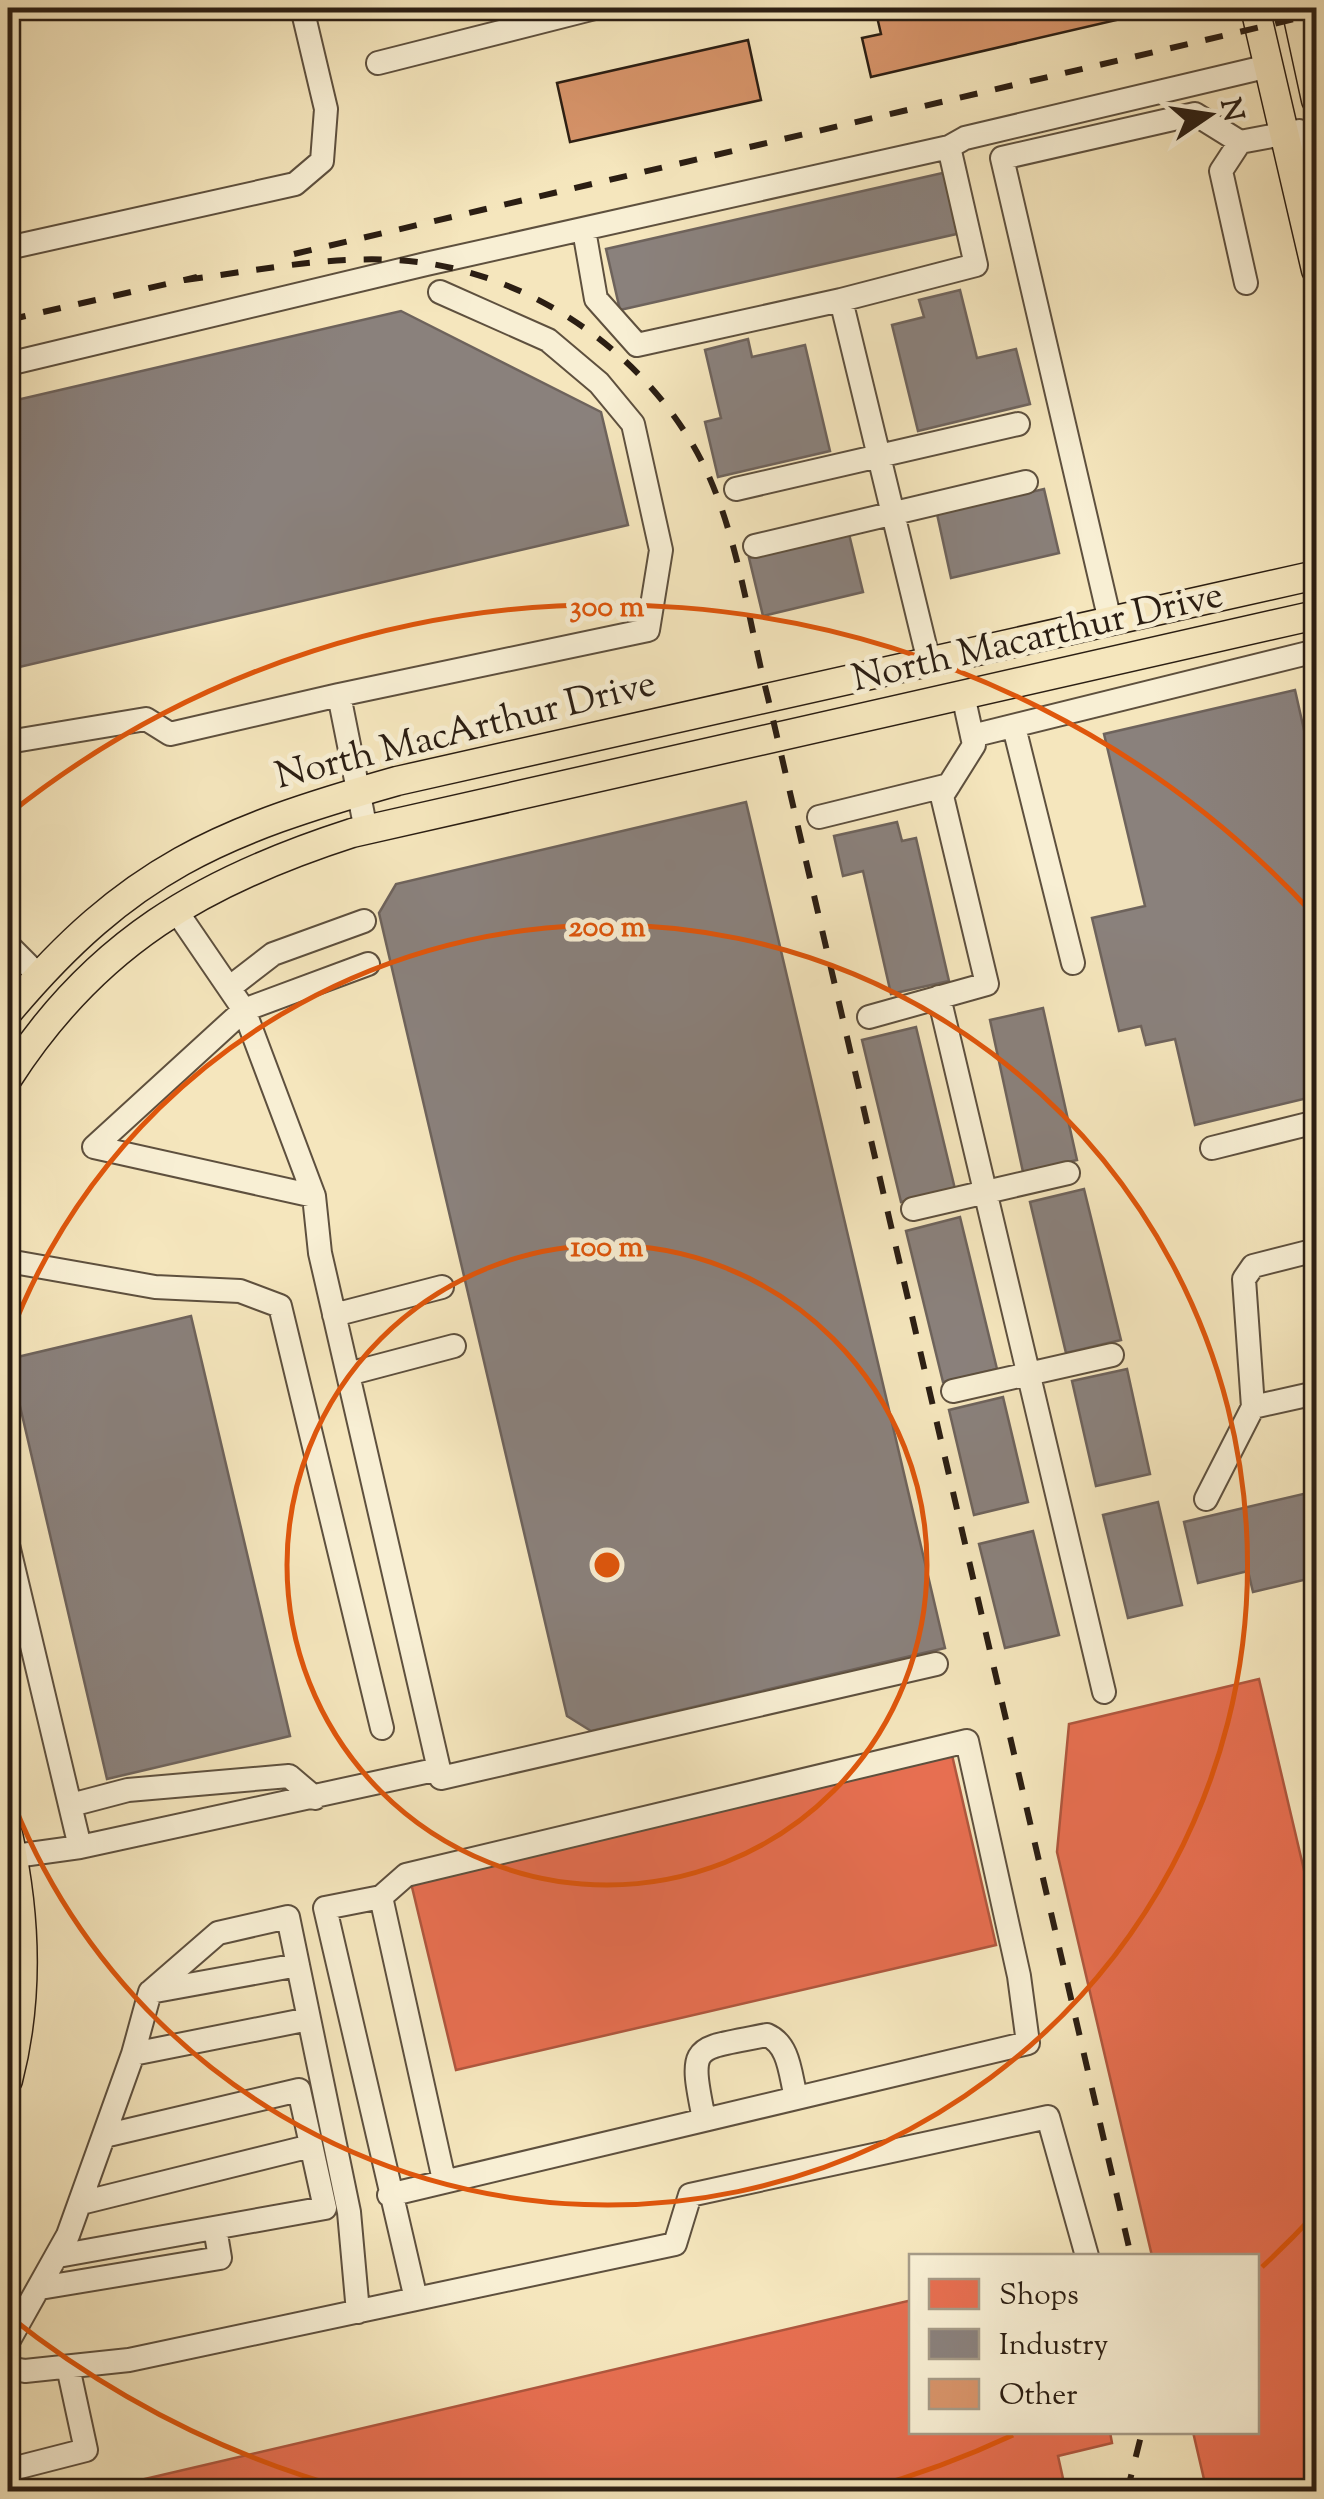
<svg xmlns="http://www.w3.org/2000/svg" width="1324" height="2499" font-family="'Sorts Mill Goudy',serif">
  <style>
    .shops { fill: #e76f51; stroke: #af573e; stroke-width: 2.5 }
    .industry { fill: #8a817c; stroke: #6e635c; stroke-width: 2.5 }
    .building { fill: #d7946a; stroke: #2b1e13; stroke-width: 2.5 }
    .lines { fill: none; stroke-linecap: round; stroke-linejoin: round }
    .minor-casing { stroke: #5e503e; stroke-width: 26 }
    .major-casing { stroke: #2b1e13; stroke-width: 31 }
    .minor { stroke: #f8efd4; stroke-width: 22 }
    .major { stroke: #f5e6bd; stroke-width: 28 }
    .rail { stroke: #2b1e13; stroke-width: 6; stroke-dasharray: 18 18; stroke-linecap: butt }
    .ring { fill: none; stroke: #df560c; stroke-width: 5 }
    .labels { text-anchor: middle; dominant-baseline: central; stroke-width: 10; stroke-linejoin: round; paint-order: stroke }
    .street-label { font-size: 38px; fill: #2b1e13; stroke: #f8efd4 }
    .centre { fill: #df560c; stroke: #f8efd4; stroke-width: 5 }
    .ring-label { font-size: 30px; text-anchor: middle; font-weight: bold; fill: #df560c; stroke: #f8efd4; stroke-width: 10; stroke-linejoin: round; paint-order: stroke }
  </style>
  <rect width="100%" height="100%" fill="#f5e6bd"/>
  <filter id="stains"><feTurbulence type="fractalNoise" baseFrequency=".002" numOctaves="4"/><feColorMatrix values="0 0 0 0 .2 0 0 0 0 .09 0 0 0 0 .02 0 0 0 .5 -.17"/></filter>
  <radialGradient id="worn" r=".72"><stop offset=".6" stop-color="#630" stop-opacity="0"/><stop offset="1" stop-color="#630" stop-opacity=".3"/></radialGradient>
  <path class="shops" d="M 1259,1679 L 1316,1921 L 1316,2492 L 1207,2492 L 1193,2432 L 1256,2432 L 1256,2256 L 1152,2256 L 1057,1852 L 1069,1724 Z
    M 952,1755 L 996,1945 L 456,2070 L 411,1883 Z
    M 912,2300 L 912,2432 L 1110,2432 L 1112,2443 L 1058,2456 L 1066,2492 L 89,2492 Z"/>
  <path class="industry" d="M 947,172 L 961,233 L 620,310 L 606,249 Z
    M 960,290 L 977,358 L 1016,349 L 1030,404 L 918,431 L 892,325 L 924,317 L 919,300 Z
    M 401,311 L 601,412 L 628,525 L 15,668 L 8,638 L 8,402 Z
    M 748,339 L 752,357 L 805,345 L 830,451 L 718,477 L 705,422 L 721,418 L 705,350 Z
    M 1044,489 L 1059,553 L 951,578 L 937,514 Z
    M 849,534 L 863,592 L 763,616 L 749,558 Z
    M 1295,690 L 1316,783 L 1316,1096 L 1195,1125 L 1175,1039 L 1146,1045 L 1141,1026 L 1119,1031 L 1092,918 L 1145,906 L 1104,734 Z
    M 746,802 L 945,1648 L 591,1731 L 567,1716 L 379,913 L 396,884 Z
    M 897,822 L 902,841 L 916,838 L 949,981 L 891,994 L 863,871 L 843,876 L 834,836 Z
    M 1043,1008 L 1077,1160 L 1023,1172 L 990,1020 Z
    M 916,1027 L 955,1189 L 901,1202 L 862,1040 Z
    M 1084,1189 L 1121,1340 L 1066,1353 L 1030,1202 Z
    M 960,1217 L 997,1369 L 943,1382 L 906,1231 Z
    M 191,1316 L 290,1736 L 107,1779 L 9,1359 Z
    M 1127,1369 L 1150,1474 L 1096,1486 L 1072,1381 Z
    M 1003,1397 L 1028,1502 L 974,1515 L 949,1410 Z
    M 1316,1491 L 1316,1577 L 1253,1592 L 1248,1571 L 1198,1583 L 1184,1522 Z
    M 1158,1502 L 1182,1605 L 1128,1618 L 1103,1515 Z
    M 1033,1531 L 1059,1635 L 1005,1648 L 979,1544 Z"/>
  <path class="building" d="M 875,8 L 1168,8 L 871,77 L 862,38 L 881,34 Z
    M 748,40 L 761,100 L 570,142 L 557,83 Z"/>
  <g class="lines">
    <g class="minor-casing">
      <path id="minor" d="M 378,63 L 595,8
        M 1240,142 L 1221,171 L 1246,283
        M 949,147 L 965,138 L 1269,66
        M 584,230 L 596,299 L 637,345 L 841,300
        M 8,248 L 295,184 L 322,161 L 326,109 L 302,8
        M 8,364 L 426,264 L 949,147 L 976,265 L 841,300 L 929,662
        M 736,489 L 1018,424
        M 755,546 L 1026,482
        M 1110,621 L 1002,158 L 1195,114 L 1240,142 L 1299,131 L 1306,138 L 1316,180
        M 339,695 L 648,630 L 661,550 L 633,424 L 599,383 L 548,340 L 440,292
        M 1014,727 L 1073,963
        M 972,736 L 1316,651
        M 8,742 L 146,719 L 170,734 L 339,695 L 366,830
        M 819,817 L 949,785
        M 175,909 L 244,1010 L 94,1147 L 314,1196 L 320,1253 L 441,1778 L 936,1664
        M 8,945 L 38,975
        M 229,988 L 273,954 L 364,921
        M 939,997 L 1104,1692
        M 869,1017 L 987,984 L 942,796 L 974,745 L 963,695
        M 1212,1148 L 1316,1122
        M 314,1196 L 244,1010 L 368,964
        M 913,1209 L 1068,1173
        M 8,1261 L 155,1287 L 240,1291 L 280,1306 L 382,1728
        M 334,1315 L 442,1287
        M 348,1374 L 454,1346
        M 953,1391 L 1112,1355
        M 1253,1407 L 1316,1393
        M 1206,1499 L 1253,1407 L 1244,1279 L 1253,1266 L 1316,1250
        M 8,1545 L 80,1847
        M 71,1805 L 128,1790 L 289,1776 L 315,1798
        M 8,1857 L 80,1847 L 439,1769
        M 381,1897 L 444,2180
        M 298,1965 L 150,1992 L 133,2054 L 309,2019
        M 150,1992 L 218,1933 L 288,1917 L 349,2212 L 358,2312
        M 704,2119 C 688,2041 693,2050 767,2035 C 790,2045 790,2075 796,2097
        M 81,2203 L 311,2146
        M 58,2256 L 325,2208 L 299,2090 L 104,2136
        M 40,2288 L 220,2258 L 215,2228
        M 416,2299 L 675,2244 L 690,2195 L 1048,2117 L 1087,2256
        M 8,2342 L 68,2235 L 133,2054
        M 8,2368 L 25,2371 L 129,2360 L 416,2299 L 325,1908 L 381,1897 L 406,1875 L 967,1741 L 1019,1976 L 1028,2043 L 389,2195
        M 8,2470 L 86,2450 L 68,2367"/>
    </g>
    <g class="major-casing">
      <path id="major" d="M 1255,8 L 1316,270
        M 1296,8 L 1316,100
        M 8,1012 C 129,868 220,831 397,781 L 1316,575
        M 8,1078 C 95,943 203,881 352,833 L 1316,615
        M 8,1834 C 26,1916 29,1999 8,2080"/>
    </g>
    <use href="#minor" class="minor"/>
    <use href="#major" class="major"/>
    <path class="rail" d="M 294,254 L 1316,14
      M 185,280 C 254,271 325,256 396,260 C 525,267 652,354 707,472 C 739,542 749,624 768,698 L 1131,2256
      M 8,320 L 197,277
      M 1127,2492 L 1142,2432"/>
  </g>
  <g class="ring">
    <circle cx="607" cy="1565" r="320"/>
    <path d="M8 1341A640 640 0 1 1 8 1789"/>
    <path d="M1315 2214A960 960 0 0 1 1262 2267M1013 2435A960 960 0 0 1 864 2490M350 2490A960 960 0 0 1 9 2316M9 814A960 960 0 0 1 1315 916"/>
  </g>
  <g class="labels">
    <g class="street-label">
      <text transform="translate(1038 639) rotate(-13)">North Macarthur Drive</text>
      <text transform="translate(466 732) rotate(-14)">North MacArthur Drive</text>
    </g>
  </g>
  <circle cx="607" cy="1565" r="15" class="centre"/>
  <g class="ring-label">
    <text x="607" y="616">300 m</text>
    <text x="607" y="936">200 m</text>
    <text x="607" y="1256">100 m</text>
  </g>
  <rect width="1324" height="2499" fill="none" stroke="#f5e6bd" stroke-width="40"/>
  <rect x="10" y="10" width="1304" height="2479" fill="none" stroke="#2b1e13" stroke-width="5"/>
  <rect x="20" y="20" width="1284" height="2459" fill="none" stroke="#2b1e13" stroke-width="2.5"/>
  <rect x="909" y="2254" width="350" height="180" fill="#f8efd4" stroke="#a69b87" stroke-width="2.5"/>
  <rect x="929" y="2279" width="50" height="30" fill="#e76f51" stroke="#a69b87" stroke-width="2.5"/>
  <text x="999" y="2304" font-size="30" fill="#2b1e13">Shops</text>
  <rect x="929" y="2329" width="50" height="30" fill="#8a817c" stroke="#a69b87" stroke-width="2.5"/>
  <text x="999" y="2354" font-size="30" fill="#2b1e13">Industry</text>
  <rect x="929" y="2379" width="50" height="30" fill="#d7946a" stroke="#a69b87" stroke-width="2.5"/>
  <text x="999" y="2404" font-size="30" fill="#2b1e13">Other</text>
  <g transform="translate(1209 115) rotate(77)" stroke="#f8efd4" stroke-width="8" paint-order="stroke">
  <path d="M0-8L18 38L0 25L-18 38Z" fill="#2b1e13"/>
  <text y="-15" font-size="28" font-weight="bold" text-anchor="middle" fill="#2b1e13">N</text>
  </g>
  <rect width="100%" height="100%" filter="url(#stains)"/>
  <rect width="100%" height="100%" fill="url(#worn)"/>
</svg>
